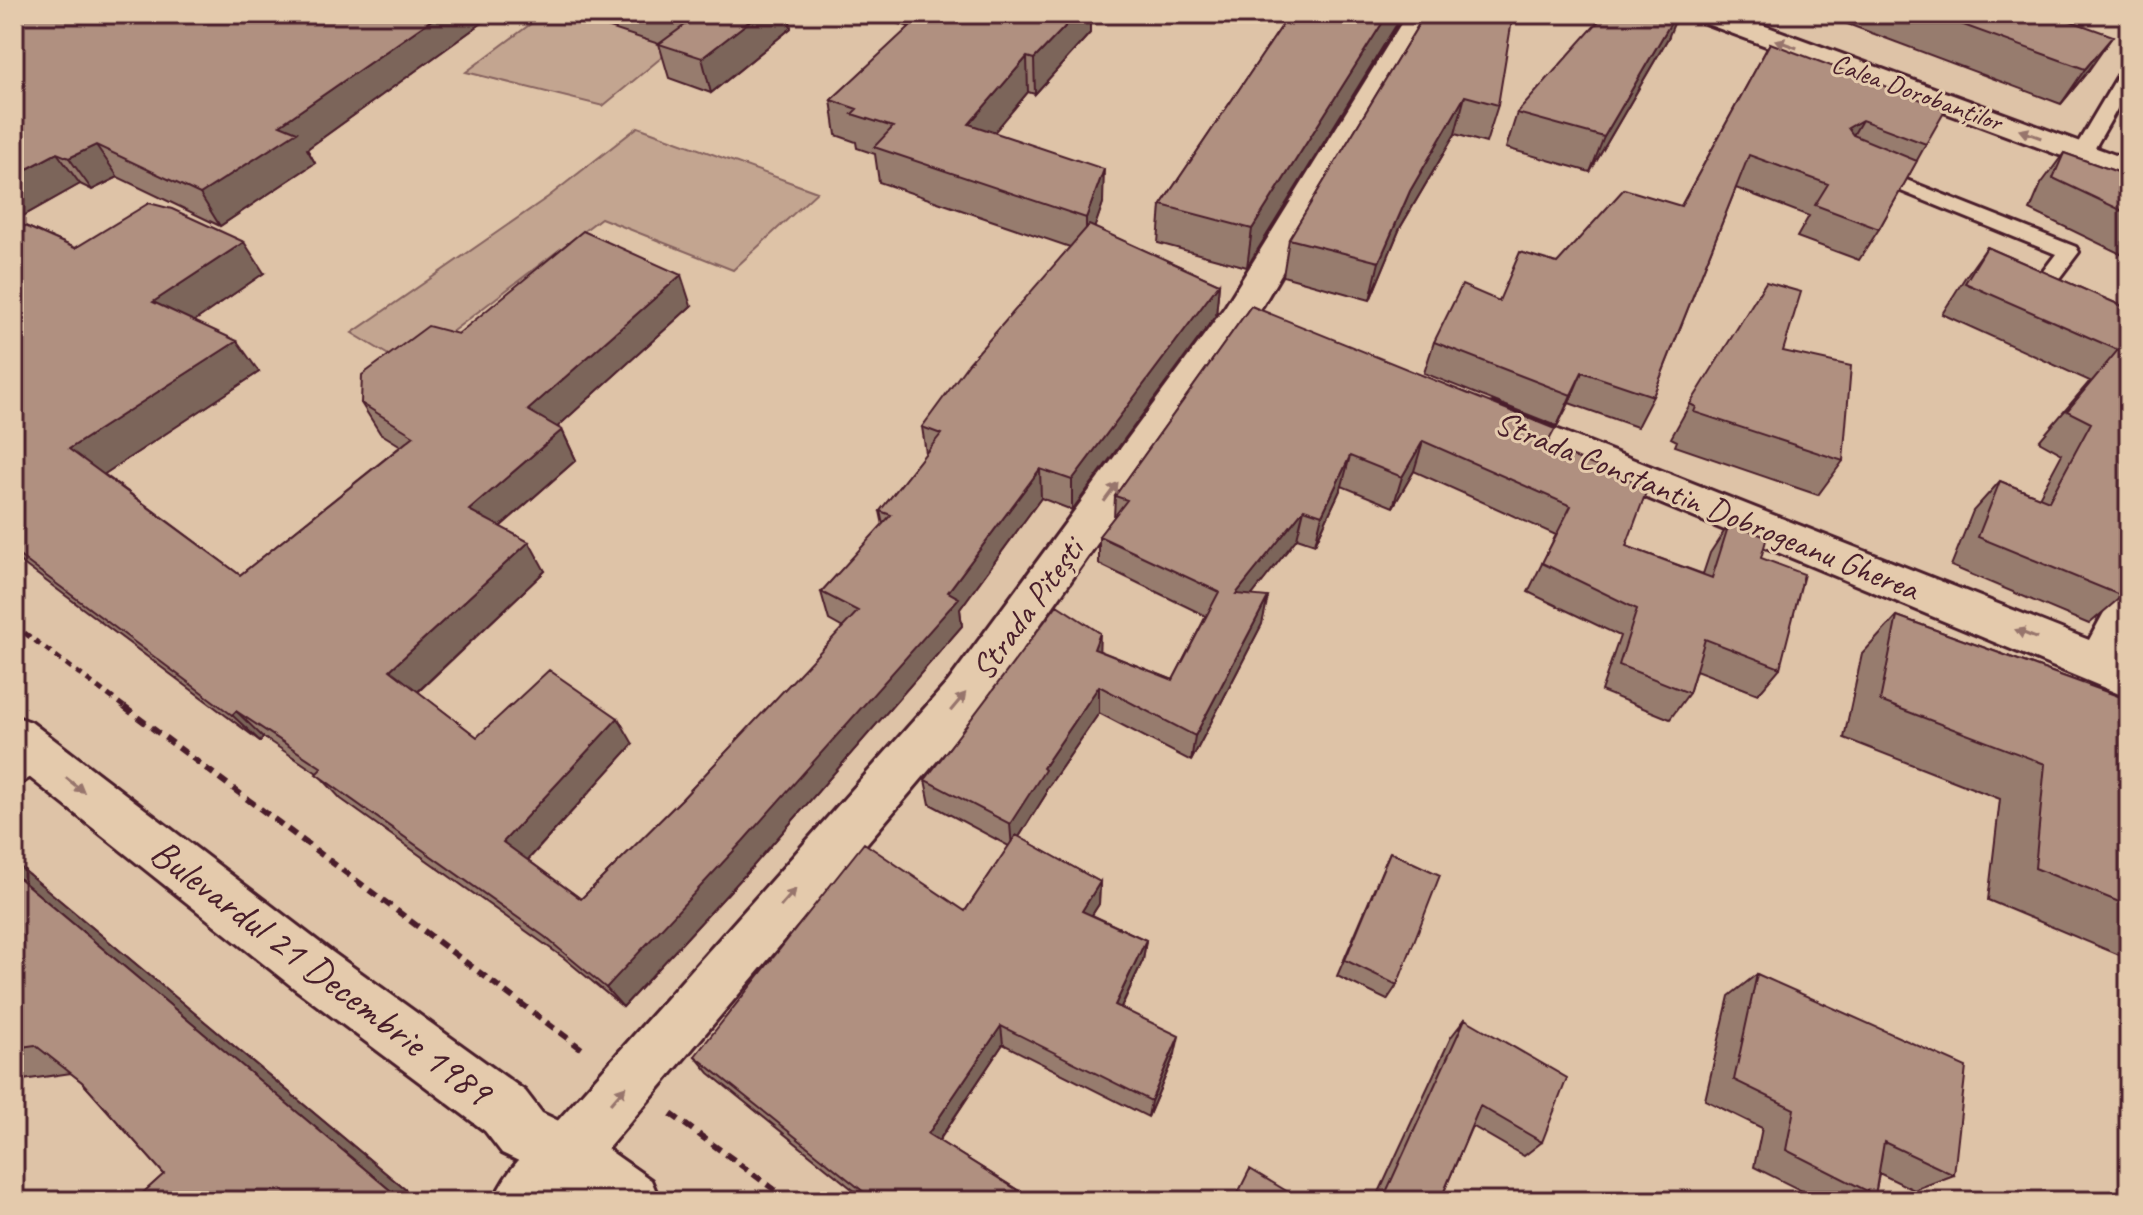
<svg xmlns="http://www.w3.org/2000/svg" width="2143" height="1215" font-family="Caveat,sans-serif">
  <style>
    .green { fill: #c3a590; stroke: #86625e; stroke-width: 2 }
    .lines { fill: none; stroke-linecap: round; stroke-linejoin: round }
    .service-casing { stroke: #4a1f2b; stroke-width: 6 }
    .minor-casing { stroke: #4a1f2b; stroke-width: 6 }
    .tertiary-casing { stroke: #4a1f2b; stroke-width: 6 }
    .primary-casing { stroke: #4a1f2b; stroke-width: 6 }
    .path-far1 { stroke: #4a1f2b; stroke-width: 5; stroke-dasharray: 7 6; stroke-linecap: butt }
    .path { stroke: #4a1f2b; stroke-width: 6; stroke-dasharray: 10 7; stroke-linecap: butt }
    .service { fill: #e4caac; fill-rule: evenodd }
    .minor { fill: #e4caac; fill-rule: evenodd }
    .tertiary { fill: #e4caac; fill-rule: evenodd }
    .primary { fill: #e4caac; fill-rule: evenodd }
    .wall { fill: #977c6e; stroke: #4a1f2b; stroke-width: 2 }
    .shaded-wall { fill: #7b655a; stroke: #4a1f2b; stroke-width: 2 }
    .building { fill: #b09080; stroke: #4a1f2b; stroke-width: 2 }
    .oneway { fill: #97746c }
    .labels { text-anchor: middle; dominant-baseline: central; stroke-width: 6; stroke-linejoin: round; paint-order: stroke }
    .far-street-label { font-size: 28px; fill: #4a1f2b; stroke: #e4caac }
    .street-label { font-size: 34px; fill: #4a1f2b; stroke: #e4caac }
    .near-street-label { font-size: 40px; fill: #4a1f2b; stroke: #e4caac }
  </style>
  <rect width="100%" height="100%" fill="#dec3a7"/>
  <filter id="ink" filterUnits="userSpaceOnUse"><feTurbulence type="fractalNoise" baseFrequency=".0125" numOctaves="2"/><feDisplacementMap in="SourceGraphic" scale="16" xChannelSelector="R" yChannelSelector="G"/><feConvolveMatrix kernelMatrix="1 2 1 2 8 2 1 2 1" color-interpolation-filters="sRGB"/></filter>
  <g filter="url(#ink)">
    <path class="green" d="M 544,14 L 714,14 L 603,106 L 466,72 Z
      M 638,127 L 817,192 L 733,270 L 601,218 L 407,366 L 352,333 L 548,197 Z"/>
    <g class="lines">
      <g class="service-casing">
        <path id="service" d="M 2129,67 L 2129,88 L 2092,153 L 2089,157 L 2075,157 L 2072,153 L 2120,72 Z
          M 1871,166 L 2076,247 L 2079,252 L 2048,293 L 2053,299 L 2050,304 L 2034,304 L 2024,296 L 2056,254 L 1864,176 L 1861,172 Z
          M 37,743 L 47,746 L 51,755 C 44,769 29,780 14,786 L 14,756 Z"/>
      </g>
      <g class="minor-casing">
        <path id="minor" d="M 1407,14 L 1435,14 L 1251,325 L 980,710 L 586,1174 L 566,1183 L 546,1174 L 537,1154 L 546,1134 L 948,682 L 1225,307 Z
          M 1493,404 L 2089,640 L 2113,596 L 2129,591 L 2129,651 L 2126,656 L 2129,657 L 2129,698 L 1479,428 L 1473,418 L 1479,408 Z"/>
      </g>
      <g class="tertiary-casing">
        <path id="tertiary" d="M 566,1125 L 586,1134 L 595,1154 L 586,1174 L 563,1201 L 493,1201 C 507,1169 534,1138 566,1125 Z"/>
      </g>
      <g class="primary-casing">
        <path id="primary" d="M 1692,14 L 1733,14 L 2129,160 L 2129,181 L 1696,20 Z
          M 14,716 L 31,722 L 332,952 L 525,1091 L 542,1113 L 586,1134 L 651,1180 L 660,1201 L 581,1201 L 546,1174 L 502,1153 L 485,1131 L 294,988 L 14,765 Z"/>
      </g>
      <path class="path-far1" d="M 14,625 L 127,709"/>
      <path class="path" d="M 124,707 L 586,1052
        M 671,1114 L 790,1201"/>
      <use href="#service" class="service"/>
      <use href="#minor" class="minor"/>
      <use href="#tertiary" class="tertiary"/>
      <use href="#primary" class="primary"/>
    </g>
    <path class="wall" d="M 14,14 L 493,14 L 493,15 L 307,149 L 315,163 L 220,226 L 118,177 L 92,190 L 80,184 L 14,221 Z
      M 572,14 L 789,14 L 791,28 L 711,93 L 669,78 L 659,44 L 573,16 Z
      M 866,14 L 1090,14 L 1090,33 L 1035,94 L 1028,92 L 994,132 L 1103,203 L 1094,228 L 1219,284 L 1216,315 L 1072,510 L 1041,498 L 960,609 L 962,626 L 754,865 L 623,1007 L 564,958 L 341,799 L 317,773 L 263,737 L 260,741 L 14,557 L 14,221 L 75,248 L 264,273 L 194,321 L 259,372 L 104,474 L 240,575 L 401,446 L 380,433 L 361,403 L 458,334 L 691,306 L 557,427 L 562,430 L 576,460 L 500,527 L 545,571 L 418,692 L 477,737 L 633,744 L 528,860 L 581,899 L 683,798 L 843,628 L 829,620 L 821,592 L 883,525 L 880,511 L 926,453 L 922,427 L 1070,247 L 879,182 L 875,154 L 857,148 L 856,142 L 836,135 L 831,100 L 910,27 Z
      M 1290,14 L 1403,14 L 1247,267 L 1158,243 L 1161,205 Z
      M 1425,14 L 1498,105 L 1486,143 L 1455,134 L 1400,228 L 1370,300 L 1283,276 L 1289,239 Z
      M 1821,14 L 2051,14 L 2089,70 L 2061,104 Z
      M 1668,38 L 1590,172 L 1506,148 L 1517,113 Z
      M 1770,43 L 1926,144 L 1879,229 L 1859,260 L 1797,237 L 1809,216 L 1736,188 L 1653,396 L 1637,427 L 1569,403 L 1557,426 L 1424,373 L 1434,342 L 1557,263 L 1681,206 Z
      M 2064,153 L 2129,176 L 2129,258 L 2030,210 L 2041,184 Z
      M 1987,247 L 2129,309 L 2122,596 L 2089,624 L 1951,566 L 1973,511 L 2000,481 L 2039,497 L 2062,454 L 2039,441 L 2090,381 L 1942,314 L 1964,279 Z
      M 1251,306 L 1547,447 L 1626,546 L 1703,574 L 1710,553 L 1729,524 L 1761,558 L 1780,668 L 1758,694 L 1696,670 L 1689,693 L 1670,719 L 1601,691 L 1620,636 L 1528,592 L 1556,535 L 1414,471 L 1393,507 L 1342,486 L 1315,544 L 1297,538 L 1252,595 L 1262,624 L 1191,761 L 1099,713 L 1046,790 L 1046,794 L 1019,837 L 1100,882 L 1099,904 L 1092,915 L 1146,940 L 1143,960 L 1121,1008 L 1175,1054 L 1148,1117 L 1003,1044 L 939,1141 L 1035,1201 L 867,1201 L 709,1073 L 695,1056 L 965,911 L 1009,846 L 930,804 L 925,780 L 1100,651 L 1173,680 L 1206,616 L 1099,564 L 1099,536 L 1114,517 L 1115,496 Z
      M 1783,351 L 1843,461 L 1818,495 L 1675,446 L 1677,441 L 1671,438 L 1690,404 Z
      M 1897,616 L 2129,700 L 2129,949 L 2119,955 L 1988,900 L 2000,799 L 1844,738 L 1862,654 Z
      M 1390,852 L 1397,985 L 1387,1000 L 1337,976 Z
      M 14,862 L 419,1201 L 134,1201 L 164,1174 L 82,1082 L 71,1073 L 23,1080 L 14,1088 Z
      M 1757,974 L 1954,1175 L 1914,1190 L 1879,1173 L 1875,1195 L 1859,1201 L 1822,1201 L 1754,1167 L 1762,1128 L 1705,1100 L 1729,996 Z
      M 1465,1019 L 1542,1142 L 1524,1156 L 1472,1126 L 1440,1201 L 1375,1201 L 1451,1037 Z"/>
    <path class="shaded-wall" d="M 440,14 L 493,14 L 493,15 L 307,149 L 315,163 L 220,226 L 200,194 L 280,125 Z
      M 759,14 L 789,14 L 791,28 L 711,93 L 702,58 Z
      M 1077,14 L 1090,14 L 1090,33 L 1035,94 L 1034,59 Z
      M 1388,14 L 1403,14 L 1247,267 L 1252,229 Z
      M 1676,14 L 1678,14 L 1668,38 L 1590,172 L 1604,137 Z
      M 2113,36 L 2089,70 L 2061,104 L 2085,69 Z
      M 1027,57 L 1028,92 L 972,159 L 969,124 Z
      M 1465,96 L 1455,134 L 1400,228 L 1370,300 L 1379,262 L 1410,191 Z
      M 1862,120 L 1844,151 L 1848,128 Z
      M 96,145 L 118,177 L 92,190 L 69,158 Z
      M 57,153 L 80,184 L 14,221 L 14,176 Z
      M 1104,169 L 1103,203 L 1086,252 L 1086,218 Z
      M 244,242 L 264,273 L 177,333 L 153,302 Z
      M 681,275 L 691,306 L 543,440 L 528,410 Z
      M 1219,284 L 1216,315 L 1072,510 L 1072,480 Z
      M 237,341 L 259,372 L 97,479 L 69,449 Z
      M 1582,372 L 1569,403 L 1557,426 L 1571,395 Z
      M 562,430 L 576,460 L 486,539 L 469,510 Z
      M 1423,441 L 1414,471 L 1393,507 L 1402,477 Z
      M 1350,456 L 1342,486 L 1315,544 L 1322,515 Z
      M 1040,469 L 1041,498 L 960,609 L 962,626 L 754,865 L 623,1007 L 606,988 L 948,592 Z
      M 1304,509 L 1297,538 L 1231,622 L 1236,594 Z
      M 529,542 L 545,571 L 412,697 L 390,670 Z
      M 1268,597 L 1262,624 L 1191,761 L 1195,736 Z
      M 1100,633 L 1099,660 L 1094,649 Z
      M 1099,686 L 1099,713 L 1046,790 L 1046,794 L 1012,848 L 1010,824 L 1043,768 Z
      M 236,711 L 263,737 L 260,741 L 232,715 Z
      M 618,718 L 633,744 L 523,865 L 503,842 Z
      M 14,862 L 419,1201 L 403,1201 L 14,874 Z
      M 1100,882 L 1099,904 L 1081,932 L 1082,911 Z
      M 1146,940 L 1143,960 L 1113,1024 L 1115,1005 Z
      M 1001,1026 L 1003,1044 L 933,1149 L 928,1134 Z
      M 1179,1036 L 1175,1054 L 1148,1117 L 1151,1101 Z
      M 14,1076 L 23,1080 L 14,1088 Z"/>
    <path class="building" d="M 14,14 L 440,14 L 280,125 L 297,132 L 200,194 L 96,145 L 69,158 L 57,153 L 14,176 Z
      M 663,14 L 759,14 L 702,58 L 659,44 L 689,22 Z
      M 923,14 L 1077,14 L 1034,59 L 1027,57 L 969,124 L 1104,169 L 1086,218 L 874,147 L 893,127 L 852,114 L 857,109 L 831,100 Z
      M 1290,14 L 1388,14 L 1252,229 L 1161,205 Z
      M 1425,14 L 1513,14 L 1498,105 L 1465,96 L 1410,191 L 1379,262 L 1289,239 Z
      M 1605,14 L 1676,14 L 1604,137 L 1517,113 Z
      M 1933,14 L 2051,14 L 2113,36 L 2085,69 Z
      M 1770,43 L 1946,109 L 1926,144 L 1862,120 L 1848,128 L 1853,135 L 1917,161 L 1879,229 L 1815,205 L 1828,184 L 1749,155 L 1653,396 L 1582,372 L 1571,395 L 1434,342 L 1462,285 L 1499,301 L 1520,252 L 1557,263 L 1624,189 L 1681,206 Z
      M 2064,153 L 2129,176 L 2129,214 L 2053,178 Z
      M 149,203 L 172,209 L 244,242 L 153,302 L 237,341 L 69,449 L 240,575 L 414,436 L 361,403 L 362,375 L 428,326 L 458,334 L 583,231 L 681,275 L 528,410 L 562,430 L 469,510 L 529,542 L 390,670 L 477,737 L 549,670 L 618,718 L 503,842 L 581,899 L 683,798 L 858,611 L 821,592 L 891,515 L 880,511 L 941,434 L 922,427 L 969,363 L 1089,225 L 1219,284 L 1072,480 L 1040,469 L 948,592 L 959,598 L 743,841 L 606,988 L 545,937 L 316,774 L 322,768 L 236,711 L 232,715 L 14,552 L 14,221 L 75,248 Z
      M 1987,247 L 2129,309 L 2129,584 L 2122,596 L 1978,537 L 2000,481 L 2049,501 L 2091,423 L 2067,411 L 2118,350 L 1965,283 Z
      M 1766,282 L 1801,292 L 1783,351 L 1851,366 L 1843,461 L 1694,412 L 1696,407 L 1690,404 Z
      M 1251,306 L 1555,429 L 1546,446 L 1648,487 L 1626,546 L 1712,578 L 1729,524 L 1767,537 L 1761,558 L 1804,574 L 1780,668 L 1705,639 L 1689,693 L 1619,665 L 1637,609 L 1542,563 L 1571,506 L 1423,441 L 1402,477 L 1350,456 L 1322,515 L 1304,509 L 1236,594 L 1268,597 L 1195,736 L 1099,686 L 1043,768 L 1045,770 L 1010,824 L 925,780 L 1057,605 L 1100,633 L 1094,649 L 1173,680 L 1219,592 L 1099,536 L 1127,500 L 1115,496 Z
      M 1897,616 L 2129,700 L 2129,906 L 2035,868 L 2045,764 L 1880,701 Z
      M 1016,835 L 1100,882 L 1082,911 L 1146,940 L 1115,1005 L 1179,1036 L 1151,1101 L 1001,1026 L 928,1134 L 1035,1201 L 875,1201 L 695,1056 L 864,843 L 965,911 Z
      M 1390,852 L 1440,875 L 1397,985 L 1345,960 Z
      M 14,874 L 403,1201 L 134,1201 L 164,1174 L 82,1082 L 35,1045 L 14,1048 Z
      M 1757,974 L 1966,1067 L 1954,1175 L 1884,1142 L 1875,1195 L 1786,1150 L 1794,1109 L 1734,1080 Z
      M 1465,1019 L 1567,1078 L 1542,1142 L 1480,1106 L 1440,1201 L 1382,1201 Z
      M 1250,1169 L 1298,1198 L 1296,1201 L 1234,1201 Z"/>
    <defs><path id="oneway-solid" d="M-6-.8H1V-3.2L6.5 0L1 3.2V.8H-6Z" transform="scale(2)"/></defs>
    <g class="oneway">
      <use href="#oneway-solid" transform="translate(1786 44) rotate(-160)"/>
      <use href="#oneway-solid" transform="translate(2030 134) rotate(-160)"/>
      <use href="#oneway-solid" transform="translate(1111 492) rotate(-54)"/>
      <use href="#oneway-solid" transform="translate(2026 634) rotate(-158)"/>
      <use href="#oneway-solid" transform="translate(958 702) rotate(-50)"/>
      <use href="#oneway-solid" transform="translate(75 785) rotate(38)"/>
      <use href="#oneway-solid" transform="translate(788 898) rotate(-49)"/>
      <use href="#oneway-solid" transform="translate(618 1095) rotate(-49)"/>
    </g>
  </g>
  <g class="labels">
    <g class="far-street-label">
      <text transform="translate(1917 92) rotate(20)">Calea Dorobanților</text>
    </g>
    <g class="street-label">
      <text transform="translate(1707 505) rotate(22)">Strada Constantin Dobrogeanu Gherea</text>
      <text transform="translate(1027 609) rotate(-54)">Strada Pitești</text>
    </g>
    <g class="near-street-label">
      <text transform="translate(321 972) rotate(37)">Bulevardul 21 Decembrie 1989</text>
    </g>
  </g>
  <rect width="2143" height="1215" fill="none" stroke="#e4caac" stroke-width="48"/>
  <rect x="24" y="24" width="2095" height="1167" fill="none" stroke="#4a1f2b" stroke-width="3" filter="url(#ink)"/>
</svg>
